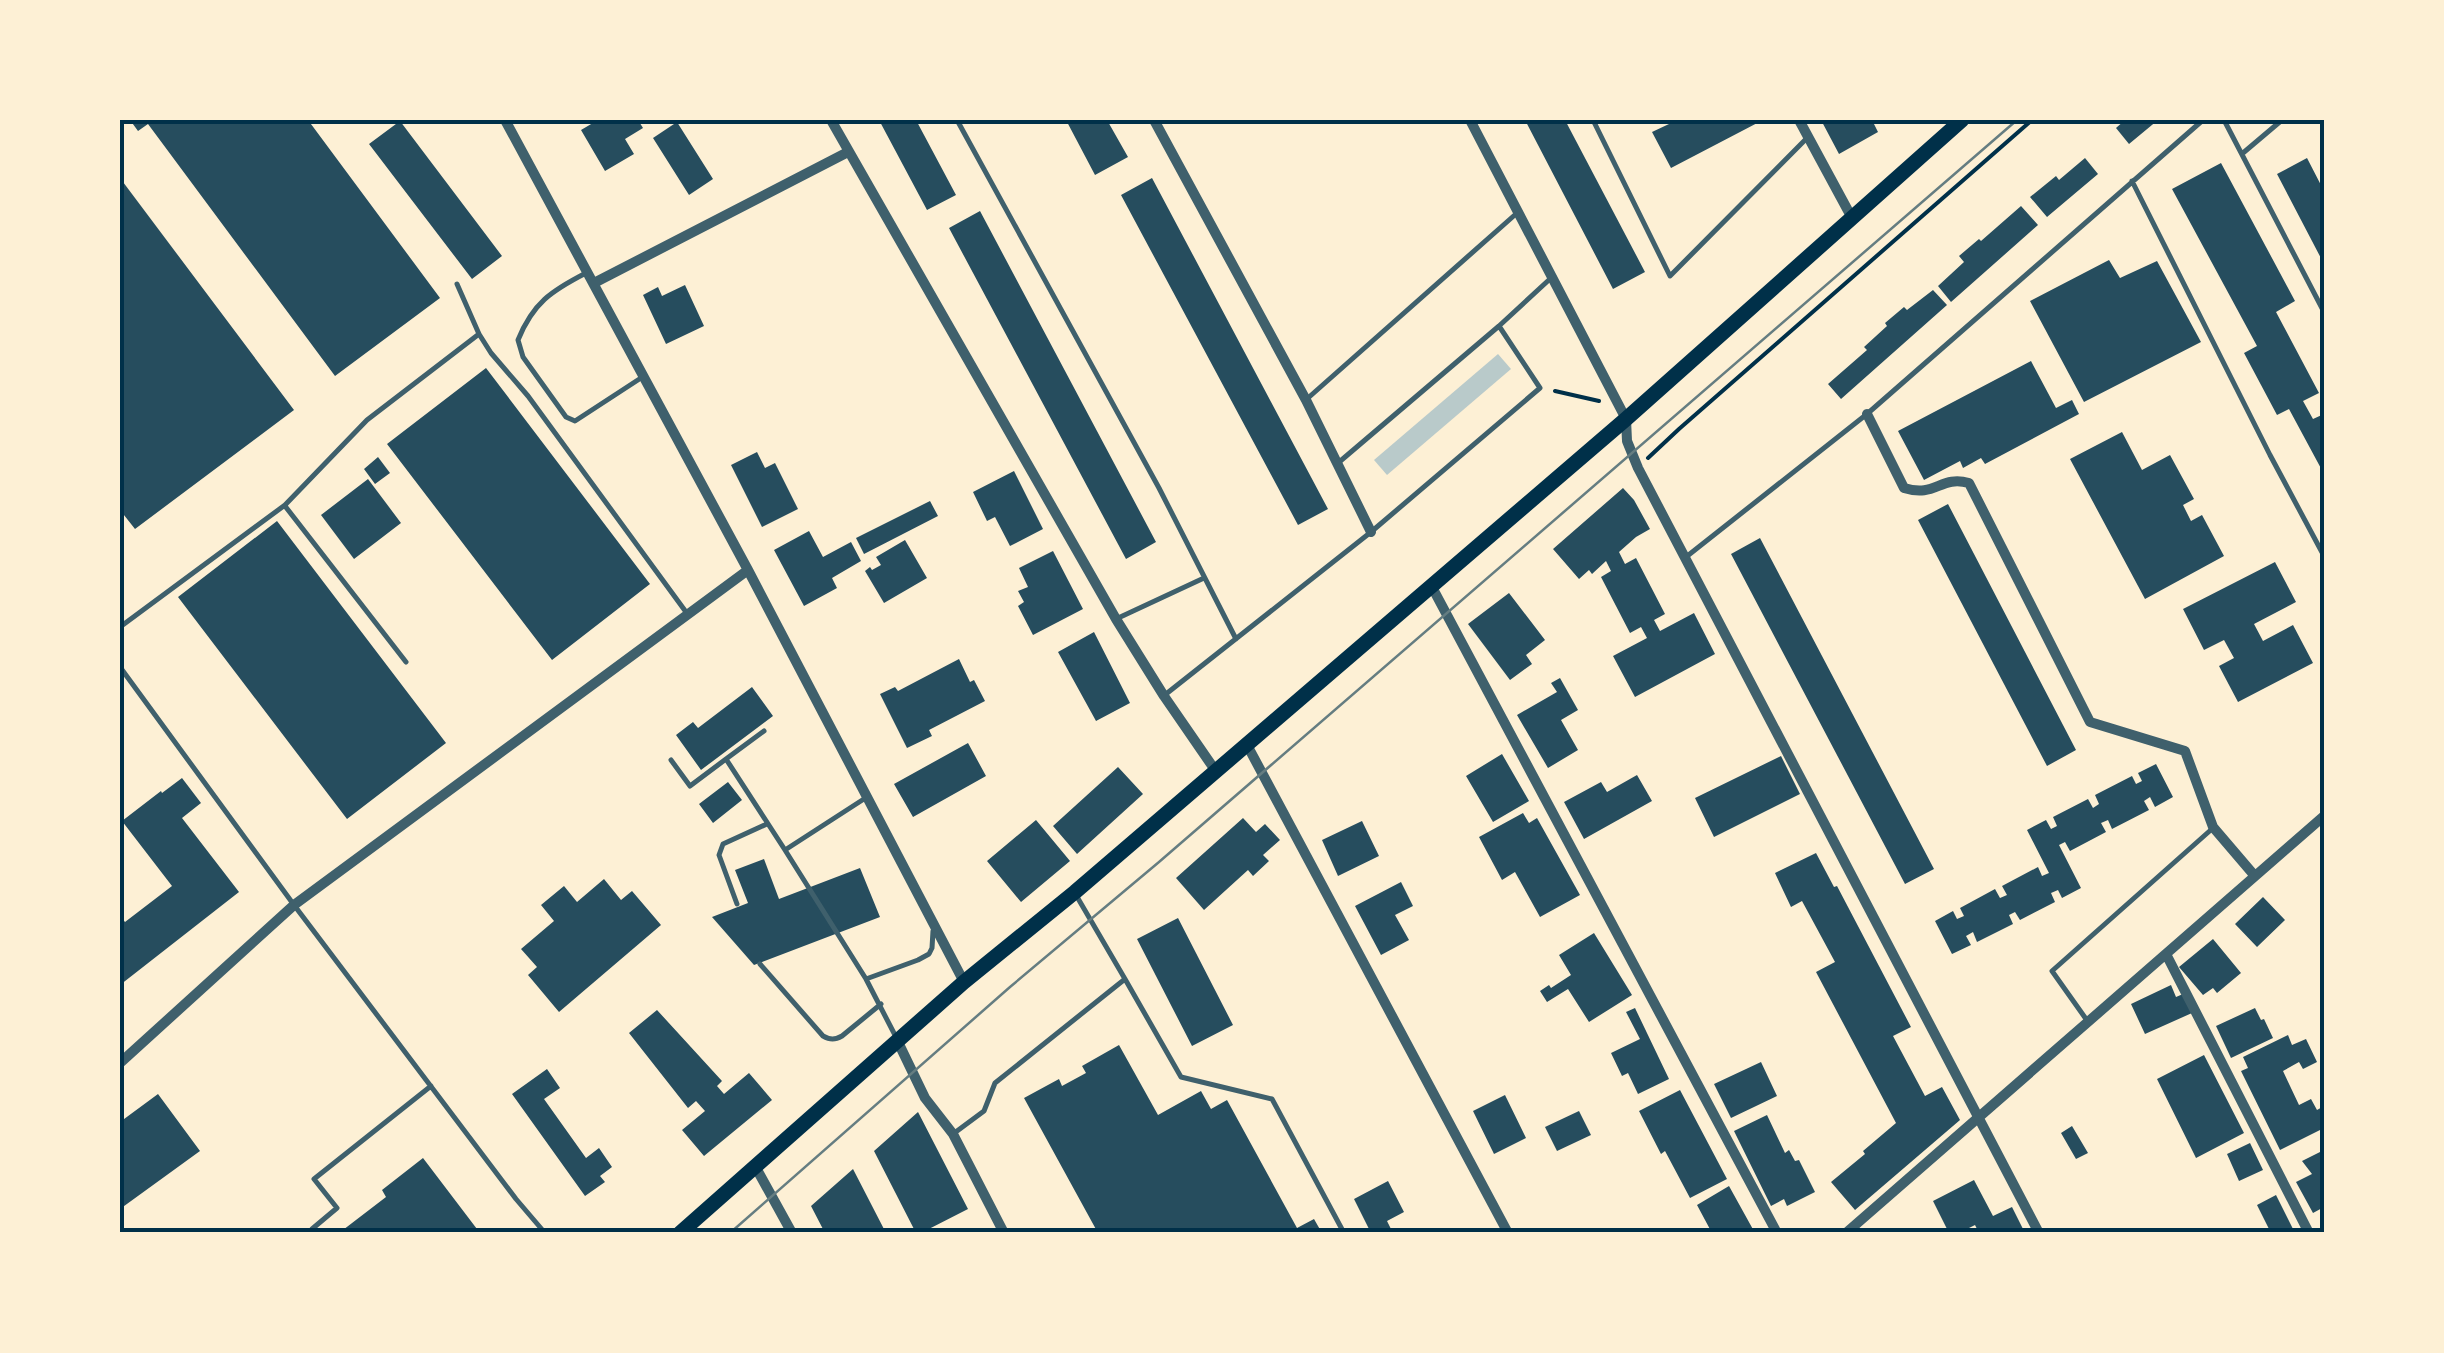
<svg xmlns="http://www.w3.org/2000/svg" width="2444" height="1353" font-family="Overpass,sans-serif">
  <style>
    .green { fill: #b9caca }
    .building { fill: #264d5e }
    .lines { fill: none; stroke-linecap: round; stroke-linejoin: round }
    .path { stroke: #003049; stroke-width: 4 }
    .service { stroke: #3f606c; stroke-width: 5 }
    .minor { stroke: #3f606c; stroke-width: 10 }
    .secondary { stroke: #003049; stroke-width: 15 }
    .tram { stroke: #657d81; stroke-width: 2.5 }
    .neatline { fill: none; stroke: #003049; stroke-width: 4 }
  </style>
  <rect width="100%" height="100%" fill="#fdf0d5"/>
  <path class="green" d="M 1498,354 L 1511,369 L 1387,475 L 1374,460 Z"/>
  <path class="building" d="M 130,120 L 308,120 L 440,298 L 335,376 L 148,124 L 138,131 Z
    M 598,120 L 638,120 L 643,128 L 625,139 L 634,154 L 605,171 L 581,130 Z
    M 879,120 L 916,120 L 956,195 L 927,210 Z
    M 1066,120 L 1107,120 L 1128,157 L 1095,175 Z
    M 1525,120 L 1565,120 L 1645,272 L 1613,289 Z
    M 1667,120 L 1763,120 L 1671,168 L 1652,132 L 1669,124 Z
    M 1821,120 L 1872,120 L 1878,132 L 1839,154 Z
    M 2125,120 L 2158,120 L 2129,144 L 2116,128 Z
    M 400,121 L 502,256 L 472,279 L 369,144 Z
    M 677,122 L 713,179 L 689,195 L 653,138 Z
    M 2085,158 L 2098,174 L 2047,217 L 2030,197 L 2056,176 L 2059,180 Z
    M 2307,158 L 2324,191 L 2324,264 L 2277,174 Z
    M 2221,163 L 2295,301 L 2276,312 L 2319,393 L 2303,401 L 2313,419 L 2324,414 L 2324,474 L 2289,409 L 2277,415 L 2244,353 L 2257,346 L 2172,189 Z
    M 120,178 L 294,410 L 135,529 L 120,510 Z
    M 1152,178 L 1328,509 L 1298,525 L 1121,195 Z
    M 2021,206 L 2038,225 L 1951,302 L 1938,286 L 1964,262 L 1959,256 L 1979,239 L 1981,241 Z
    M 980,211 L 1156,542 L 1126,559 L 949,228 Z
    M 2109,260 L 2120,278 L 2157,261 L 2201,342 L 2084,402 L 2030,301 Z
    M 685,285 L 704,326 L 666,344 L 643,295 L 658,287 L 662,296 Z
    M 1933,290 L 1947,305 L 1841,399 L 1828,384 L 1867,350 L 1864,347 L 1887,326 L 1885,323 L 1904,307 L 1907,310 Z
    M 2031,361 L 2056,408 L 2072,400 L 2079,414 L 1985,464 L 1981,458 L 1963,468 L 1960,461 L 1924,480 L 1898,431 Z
    M 486,368 L 650,584 L 552,660 L 387,444 Z
    M 2122,432 L 2142,470 L 2170,455 L 2194,499 L 2183,505 L 2191,521 L 2202,515 L 2224,556 L 2145,599 L 2070,459 Z
    M 757,452 L 765,468 L 775,463 L 798,509 L 762,527 L 731,465 Z
    M 378,457 L 390,473 L 375,484 L 364,469 Z
    M 1014,471 L 1043,529 L 1010,546 L 995,517 L 987,521 L 973,492 Z
    M 368,479 L 401,523 L 354,559 L 321,515 Z
    M 1623,488 L 1634,500 L 1650,529 L 1636,537 L 1619,552 L 1625,564 L 1636,558 L 1665,614 L 1654,620 L 1660,631 L 1694,613 L 1715,654 L 1635,697 L 1613,656 L 1647,638 L 1641,627 L 1630,633 L 1601,577 L 1611,571 L 1606,561 L 1592,574 L 1589,570 L 1579,579 L 1553,549 Z
    M 930,501 L 938,516 L 864,554 L 856,538 Z
    M 1948,504 L 2076,750 L 2047,766 L 1918,520 Z
    M 277,521 L 446,743 L 347,819 L 178,597 Z
    M 809,531 L 823,557 L 851,542 L 861,561 L 832,578 L 837,588 L 804,606 L 774,550 Z
    M 1760,538 L 1934,869 L 1905,884 L 1731,554 Z
    M 905,540 L 927,578 L 884,603 L 865,571 L 870,567 L 872,570 L 881,565 L 876,557 Z
    M 1053,551 L 1083,609 L 1033,635 L 1018,606 L 1024,602 L 1018,591 L 1028,587 L 1019,568 Z
    M 2275,562 L 2296,602 L 2254,624 L 2263,641 L 2293,625 L 2313,663 L 2238,702 L 2219,666 L 2234,658 L 2224,640 L 2204,650 L 2183,609 Z
    M 1509,593 L 1545,640 L 1526,655 L 1532,664 L 1510,680 L 1468,624 Z
    M 1094,632 L 1130,703 L 1096,721 L 1058,652 Z
    M 959,659 L 970,682 L 974,680 L 985,701 L 929,730 L 932,736 L 907,748 L 880,694 L 895,687 L 898,691 Z
    M 1560,678 L 1578,710 L 1561,720 L 1578,750 L 1548,768 L 1517,715 L 1557,692 L 1551,683 Z
    M 752,687 L 773,716 L 701,770 L 676,735 L 693,722 L 698,728 Z
    M 968,743 L 986,776 L 913,817 L 894,784 Z
    M 1502,754 L 1529,801 L 1493,822 L 1466,776 Z
    M 1781,756 L 1800,794 L 1714,837 L 1695,798 Z
    M 2156,764 L 2173,797 L 2155,807 L 2150,797 L 2144,801 L 2149,810 L 2112,829 L 2108,820 L 2101,823 L 2106,832 L 2070,851 L 2065,842 L 2059,845 L 2081,888 L 2062,898 L 2058,890 L 2051,893 L 2055,902 L 2020,920 L 2015,912 L 2009,915 L 2013,924 L 1977,942 L 1973,932 L 1966,936 L 1971,945 L 1952,954 L 1935,921 L 1953,911 L 1957,919 L 1964,916 L 1960,908 L 1995,889 L 2000,898 L 2007,895 L 2002,886 L 2038,867 L 2042,876 L 2049,873 L 2027,830 L 2046,820 L 2051,829 L 2057,826 L 2053,817 L 2088,799 L 2093,808 L 2099,804 L 2095,795 L 2132,776 L 2136,784 L 2142,781 L 2138,773 Z
    M 1118,767 L 1143,794 L 1077,854 L 1053,826 Z
    M 1637,775 L 1652,801 L 1584,839 L 1564,802 L 1601,782 L 1607,792 Z
    M 182,778 L 201,803 L 182,818 L 239,892 L 120,985 L 120,916 L 125,922 L 172,886 L 122,821 L 161,791 L 162,793 Z
    M 728,782 L 742,800 L 713,823 L 699,804 Z
    M 1523,813 L 1529,823 L 1537,818 L 1580,895 L 1540,917 L 1515,872 L 1502,880 L 1479,837 Z
    M 1243,818 L 1256,832 L 1265,824 L 1280,840 L 1263,855 L 1269,861 L 1253,876 L 1248,870 L 1204,910 L 1176,878 Z
    M 1036,820 L 1070,861 L 1021,902 L 987,861 Z
    M 1362,821 L 1379,856 L 1338,876 L 1322,840 Z
    M 1816,853 L 1834,887 L 1837,886 L 1911,1027 L 1893,1036 L 1925,1096 L 1942,1087 L 1960,1120 L 1855,1210 L 1831,1182 L 1865,1154 L 1863,1151 L 1896,1123 L 1816,972 L 1835,962 L 1802,901 L 1791,907 L 1775,873 Z
    M 764,859 L 779,899 L 860,868 L 880,917 L 754,965 L 712,917 L 748,903 L 735,870 Z
    M 604,879 L 621,900 L 632,891 L 661,925 L 559,1012 L 528,975 L 537,967 L 521,949 L 554,921 L 541,905 L 564,886 L 577,902 Z
    M 1401,882 L 1413,906 L 1395,915 L 1409,940 L 1381,955 L 1355,906 Z
    M 2263,897 L 2285,920 L 2257,947 L 2235,924 Z
    M 1178,918 L 1233,1025 L 1192,1046 L 1137,939 Z
    M 1594,933 L 1632,995 L 1589,1022 L 1568,989 L 1547,1002 L 1540,991 L 1549,985 L 1551,988 L 1571,975 L 1559,955 Z
    M 2213,939 L 2241,973 L 2217,993 L 2213,988 L 2203,995 L 2179,967 Z
    M 2171,985 L 2176,997 L 2183,994 L 2192,1013 L 2145,1034 L 2131,1004 Z
    M 1635,1008 L 1669,1079 L 1638,1094 L 1628,1073 L 1622,1076 L 1611,1053 L 1640,1039 L 1626,1012 Z
    M 2255,1008 L 2261,1020 L 2264,1019 L 2273,1038 L 2231,1058 L 2216,1026 Z
    M 657,1010 L 722,1081 L 717,1086 L 724,1094 L 749,1073 L 772,1100 L 704,1156 L 682,1130 L 705,1111 L 696,1101 L 688,1108 L 629,1033 Z
    M 2288,1035 L 2292,1045 L 2306,1039 L 2317,1062 L 2303,1069 L 2299,1062 L 2283,1071 L 2299,1105 L 2311,1099 L 2317,1110 L 2324,1106 L 2324,1128 L 2280,1150 L 2241,1071 L 2248,1068 L 2243,1057 Z
    M 1119,1045 L 1158,1115 L 1201,1091 L 1211,1109 L 1227,1100 L 1297,1228 L 1314,1219 L 1322,1233 L 1098,1233 L 1024,1098 L 1059,1079 L 1062,1086 L 1086,1073 L 1082,1066 Z
    M 2204,1055 L 2244,1133 L 2196,1158 L 2157,1079 Z
    M 1761,1062 L 1777,1096 L 1731,1118 L 1714,1084 Z
    M 547,1069 L 560,1088 L 544,1099 L 586,1158 L 599,1148 L 612,1167 L 600,1176 L 605,1182 L 585,1196 L 512,1094 Z
    M 1680,1090 L 1727,1179 L 1690,1198 L 1665,1151 L 1661,1154 L 1639,1111 Z
    M 158,1094 L 200,1151 L 120,1209 L 120,1122 Z
    M 1505,1095 L 1526,1138 L 1494,1154 L 1473,1111 Z
    M 1579,1111 L 1591,1135 L 1557,1151 L 1545,1127 Z
    M 918,1112 L 968,1209 L 921,1233 L 916,1233 L 874,1151 Z
    M 1767,1115 L 1785,1153 L 1789,1150 L 1795,1161 L 1799,1160 L 1815,1192 L 1787,1206 L 1784,1199 L 1771,1206 L 1734,1131 Z
    M 2072,1126 L 2088,1153 L 2076,1159 L 2061,1133 Z
    M 2250,1143 L 2263,1170 L 2239,1181 L 2227,1154 Z
    M 2324,1150 L 2324,1207 L 2313,1213 L 2296,1182 L 2312,1174 L 2302,1161 Z
    M 423,1158 L 480,1233 L 339,1233 L 386,1197 L 382,1190 Z
    M 853,1169 L 886,1233 L 825,1233 L 811,1206 Z
    M 1974,1180 L 1993,1216 L 2012,1207 L 2025,1233 L 1979,1233 L 1975,1225 L 1959,1233 L 1949,1233 L 1933,1201 Z
    M 1388,1181 L 1404,1212 L 1387,1221 L 1393,1233 L 1371,1233 L 1354,1199 Z
    M 1729,1186 L 1755,1233 L 1712,1233 L 1697,1205 Z
    M 2276,1195 L 2294,1231 L 2290,1233 L 2271,1233 L 2257,1205 Z"/>
  <g class="lines">
    <path class="path" d="M 1555,391 L 1599,401
      M 1648,458 L 1679,429 L 2032,120"/>
    <path class="service" d="M 957,120 L 1159,488 L 1236,639
      M 1593,120 L 1670,276 L 1806,139
      M 2224,120 L 2324,312
      M 2243,153 L 2282,120
      M 2132,181 L 2270,455 L 2324,556
      M 586,273 C 551,291 533,303 518,340 L 523,357 L 566,417 L 575,421 L 644,376
      M 457,284 L 479,334 L 491,353 L 528,396 L 686,612
      M 1308,398 L 1517,213
      M 1338,463 L 1499,326 L 1551,278
      M 285,506 L 406,662
      M 1686,557 L 1867,414 L 2203,120
      M 1116,619 L 1204,578
      M 120,627 L 285,505 L 367,420 L 479,334
      M 120,667 L 294,905 L 516,1199 L 545,1233
      M 1166,694 L 1371,532 L 1540,388 L 1499,326
      M 764,731 L 726,759 L 785,850
      M 671,760 L 690,786 L 726,759
      M 867,797 L 785,850 L 866,979 L 897,1039
      M 737,904 L 719,855 L 723,844 L 767,824
      M 760,964 L 823,1036 C 830,1040 835,1040 842,1036 L 881,1004
      M 866,979 L 918,960 L 929,954 L 932,948 L 933,931
      M 1125,979 L 1181,1077 L 1272,1099 L 1344,1233
      M 2086,1019 L 2052,971 L 2213,828
      M 953,1134 L 984,1111 L 995,1083 L 1125,979 L 1076,895
      M 312,1229 L 337,1208 L 314,1179 L 431,1086"/>
    <path class="minor" d="M 505,120 L 748,570 L 964,982
      M 831,120 L 1116,619 L 1164,696 L 1215,770
      M 1154,120 L 1306,400 L 1371,532
      M 1470,120 L 1626,419 L 1627,441 L 1638,468 L 2039,1233
      M 1799,120 L 1852,218
      M 594,283 L 848,152
      M 1867,414 L 1904,488 C 1936,498 1940,475 1969,483 L 2090,722 L 2185,751 L 2213,827 L 2254,875
      M 1432,587 L 1777,1233
      M 1246,743 L 1508,1233
      M 2166,954 L 2309,1233
      M 898,1042 L 925,1098 L 953,1134 L 1004,1233
      M 120,1063 L 294,905 L 748,570
      M 755,1166 L 792,1233
      M 1846,1233 L 2324,816"/>
    <path class="secondary" d="M 680,1233 L 964,982 L 1075,892 L 1626,419 L 1962,120"/>
    <path class="tram" d="M 730,1233 L 1010,987 L 1159,862 L 2017,120"/>
  </g>
  <rect width="2444" height="1353" fill="none" stroke="#fdf0d5" stroke-width="245"/>
  <rect x="122" y="122" width="2200" height="1108" class="neatline"/>
</svg>
